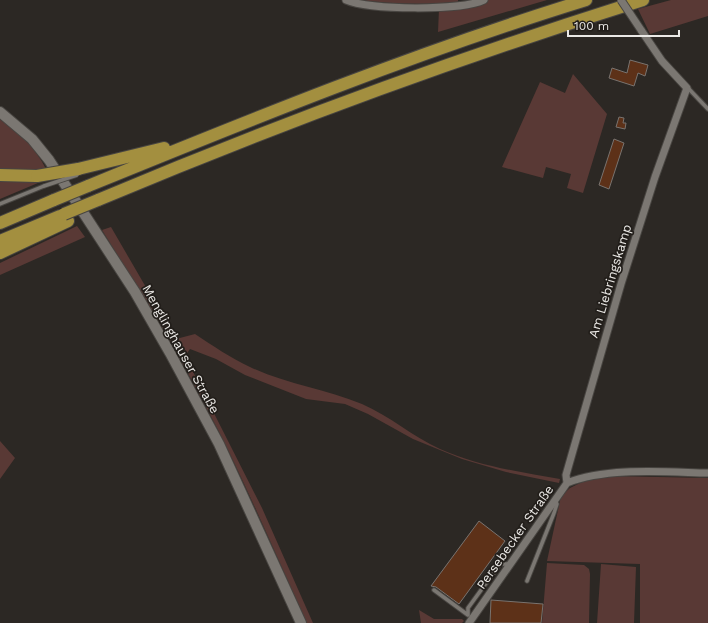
<svg xmlns="http://www.w3.org/2000/svg" width="708" height="623" font-family="'Work Sans',sans-serif">
  <style>
    .green { fill: #593935 }
    .building { fill: #5d3118; stroke: #79736f }
    .lines { fill: none; stroke-linecap: round; stroke-linejoin: round }
    .lane-casing { stroke: #484541; stroke-width: 5.5 }
    .street-casing { stroke: #484541; stroke-width: 9 }
    .secondary-casing { stroke: #484541; stroke-width: 12 }
    .highway-casing { stroke: #484541; stroke-width: 14 }
    .lane { stroke: #7b7772; stroke-width: 3.5 }
    .street { stroke: #7b7772; stroke-width: 7 }
    .secondary { stroke: #7b7772; stroke-width: 10 }
    .highway { stroke: #a38f3f; stroke-width: 12 }
    .lane-bridge-casing { stroke: #484541; stroke-width: 5.5; stroke-linecap: butt }
    .street-bridge-casing { stroke: #484541; stroke-width: 9; stroke-linecap: butt }
    .highway-bridge-casing { stroke: #484541; stroke-width: 14; stroke-linecap: butt }
    .lane-bridge { stroke: #7b7772; stroke-width: 3.5 }
    .street-bridge { stroke: #7b7772; stroke-width: 7 }
    .highway-bridge { stroke: #a38f3f; stroke-width: 12 }
    .labels { text-anchor: middle; dominant-baseline: central; stroke-width: 3.5; stroke-linejoin: round; paint-order: stroke }
    .street-label { font-size: 13px; fill: #ebe9e6; stroke: #221e1a }
  </style>
  <rect width="100%" height="100%" fill="#2c2824"/>
  <path class="green" d="M 358,0 L 458,0 L 458,2 C 424,5 391,4 358,0 Z
    M 479,0 L 547,0 L 438,32 L 439,9 Z
    M 671,0 L 708,0 L 708,16 L 650,34 L 638,9 Z
    M 573,74 L 607,114 L 583,193 L 567,188 L 571,174 L 546,167 L 543,178 L 502,167 L 540,82 L 565,93 Z
    M 0,117 C 19,132 35,147 46,169 L 21,172 L 0,169 Z
    M 0,179 L 45,180 L 0,199 Z
    M 77,226 L 85,237 L 0,275 L 0,263 Z
    M 111,227 L 176,339 L 195,334 C 213,346 231,358 250,367 C 286,384 325,389 362,404 C 390,416 413,437 440,449 C 478,466 520,472 560,479 L 559,483 L 506,472 L 462,459 L 413,439 L 368,414 L 345,404 L 306,399 L 245,375 L 216,359 L 190,349 L 185,356 L 262,508 L 313,623 L 307,623 C 273,549 242,474 204,403 C 173,344 137,287 102,230 Z
    M 0,441 L 15,458 L 0,479 Z
    M 609,476 L 708,478 L 708,623 L 640,623 L 640,564 L 547,561 L 561,496 L 570,488 L 584,481 Z
    M 547,563 L 584,565 L 589,569 L 590,574 L 589,623 L 542,623 Z
    M 601,564 L 636,567 L 634,623 L 597,623 Z
    M 419,610 L 434,619 L 462,619 L 464,621 L 462,623 L 421,623 Z"/>
  <path class="building" d="M 630,60 L 648,65 L 645,76 L 638,73 L 634,86 L 609,78 L 612,68 L 627,73 Z
    M 619,117 L 624,118 L 623,123 L 626,123 L 625,129 L 616,127 Z
    M 614,139 L 624,143 L 609,189 L 599,185 Z
    M 479,521 L 505,541 L 459,604 L 436,587 L 431,586 Z
    M 491,600 L 543,604 L 541,623 L 490,623 Z"/>
  <g class="lines">
    <g class="lane-casing">
      <path id="lane" d="M 688,88 L 708,109
        M 0,204 L 44,186
        M 527,581 L 554,513 L 557,504 L 555,500
        M 434,590 L 468,615
        M 468,615 L 468,608 L 500,564 L 511,564"/>
    </g>
    <g class="street-casing">
      <path id="street" d="M 346,0 C 369,10 461,11 484,0
        M 567,483 L 566,475 L 572,454 L 621,284 L 655,177 L 687,88 L 662,61 L 641,30
        M 469,623 L 567,483 C 607,467 665,472 708,473"/>
    </g>
    <g class="secondary-casing">
      <path id="secondary" d="M 0,112 L 32,139 L 49,160 L 135,292 L 170,353 L 219,444 L 301,623"/>
    </g>
    <g class="highway-casing">
      <path id="highway" d="M 78,169 L 164,148
        M 0,175 L 37,176
        M 88,186 C 252,119 417,52 586,0
        M 98,200 C 276,125 458,58 643,0
        M 0,223 L 54,200
        M 0,241 L 60,216
        M 0,253 L 68,221"/>
    </g>
    <use href="#lane" class="lane"/>
    <use href="#street" class="street"/>
    <use href="#secondary" class="secondary"/>
    <use href="#highway" class="highway"/>
    <g class="lane-bridge-casing">
      <path id="lane-bridge" d="M 44,186 L 77,175"/>
    </g>
    <g class="street-bridge-casing">
      <path id="street-bridge" d="M 621,0 L 641,30"/>
    </g>
    <g class="highway-bridge-casing">
      <path id="highway-bridge" d="M 37,176 L 78,169
        M 54,200 L 88,186
        M 64,214 L 98,200"/>
    </g>
    <use href="#lane-bridge" class="lane-bridge"/>
    <use href="#street-bridge" class="street-bridge"/>
    <use href="#highway-bridge" class="highway-bridge"/>
  </g>
  <g class="labels">
    <g class="street-label">
      <text transform="translate(610 281) rotate(-73)">Am Liebringskamp</text>
      <text transform="translate(181 349) rotate(61)">Menglinghauser Straße</text>
      <text transform="translate(515 537) rotate(-55)">Persebecker Straße</text>
    </g>
  </g>
  <path d="M568 30v6h111v-6" fill="none" stroke="#ebe9e6" stroke-width="2"/>
  <text x="574" y="30" font-size="12" fill="#ebe9e6" stroke="#221e1a" stroke-width="3" paint-order="stroke">100 m</text>
</svg>
